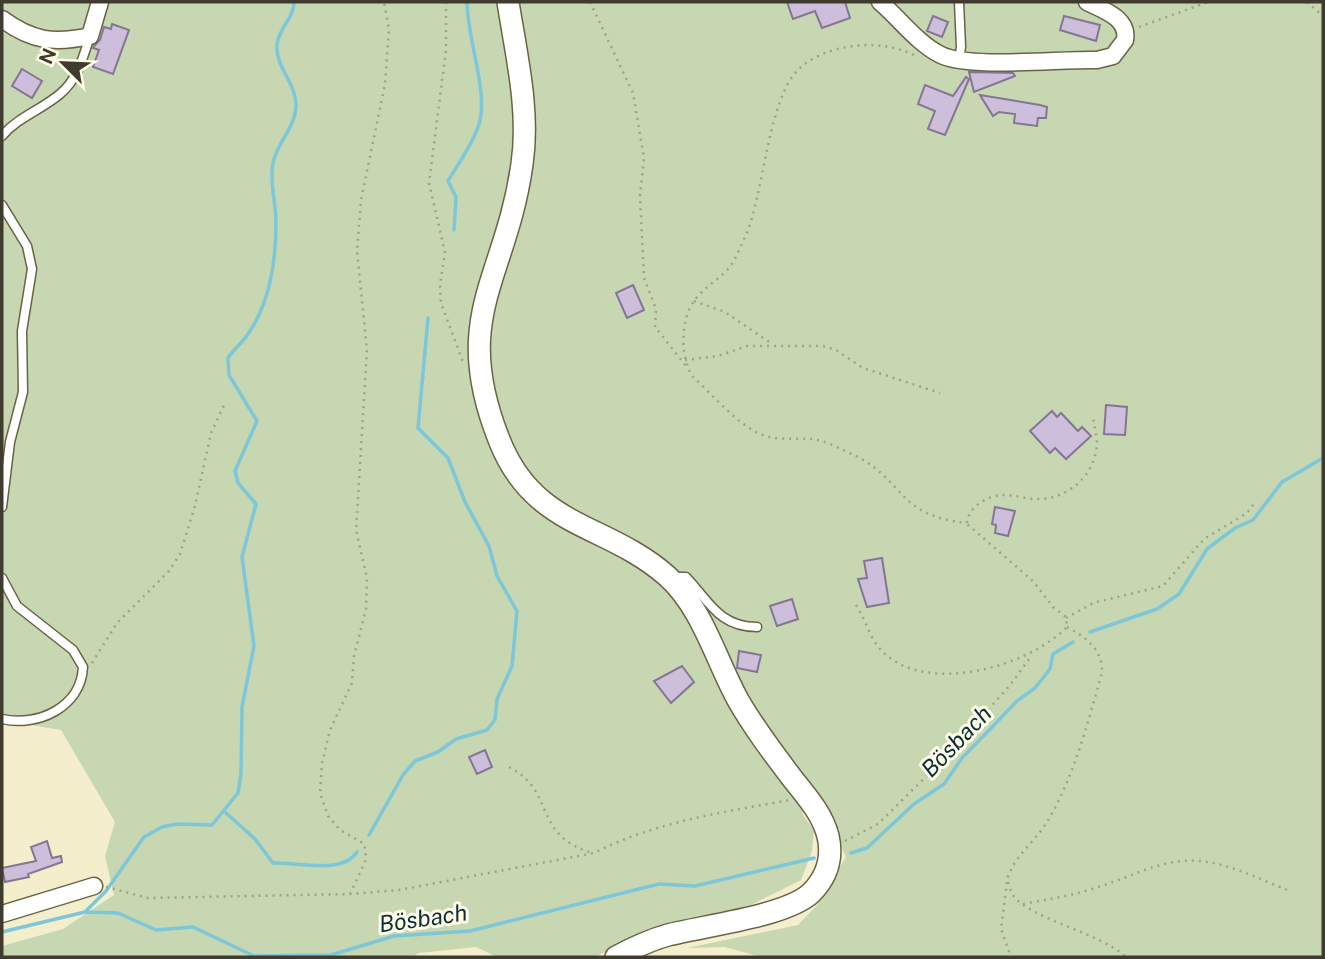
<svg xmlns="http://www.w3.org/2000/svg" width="1325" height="959" font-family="'Public Sans',sans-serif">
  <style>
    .green { fill: #c6d7b2 }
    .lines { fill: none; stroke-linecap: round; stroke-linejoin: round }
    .stream { stroke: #7dc7d8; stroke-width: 3.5 }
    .building { fill: #cdbedc; stroke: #847692; stroke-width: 2 }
    .lane-casing { stroke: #696346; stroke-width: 11 }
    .street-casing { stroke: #696346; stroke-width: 19 }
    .secondary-casing { stroke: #696346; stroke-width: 24 }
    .path { stroke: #a4a087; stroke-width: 2.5; stroke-dasharray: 2 5; stroke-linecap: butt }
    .lane { stroke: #fff; stroke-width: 8 }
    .street { stroke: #fff; stroke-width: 16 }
    .secondary { stroke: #fff; stroke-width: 21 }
    .labels { text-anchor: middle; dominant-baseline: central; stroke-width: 6; stroke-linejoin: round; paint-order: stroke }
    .water-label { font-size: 23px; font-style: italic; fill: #0a2f37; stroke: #fefbe6 }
  </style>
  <rect width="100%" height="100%" fill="#f4eecc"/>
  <path class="green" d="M 2,2 L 1323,2 L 1323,957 L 761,957 L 725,947 L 687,948 L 798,925 L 817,905 L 846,857 L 823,806 L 802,813 L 814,831 L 812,851 L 801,880 L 751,905 L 646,932 L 595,957 L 497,957 L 476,947 L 419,953 L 412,957 L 2,957 L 2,946 L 63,929 L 114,895 L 105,856 L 115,822 L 61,730 L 2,720 Z"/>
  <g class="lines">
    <path class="stream" d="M 454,230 L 456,197 L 448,181 C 458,164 473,144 479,124 C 489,93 467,39 467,2
      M 1090,632 L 1157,609 L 1179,594 L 1207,549 L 1235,528 L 1253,520 L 1282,482 L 1323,458
      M 225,812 L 255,839 L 273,863 C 298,862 342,875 357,852
      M 369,835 L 403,775 L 415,761 L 438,752 L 456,739 L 487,730 L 495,720 L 497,699 L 512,666 L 517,611 L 497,576 L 489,546 L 465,502 L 448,458 L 418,428 L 428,318
      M 851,853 L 867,848 L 914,804 L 944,784 L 962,758 L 995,724 L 1017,701 L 1035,688 L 1050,669 L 1053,654 L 1073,642
      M 85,912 L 106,891 L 144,837 L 162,827 L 177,824 L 212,825 L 238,793 L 241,774 L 242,707 L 254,646 L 242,557 L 256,504 L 238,483 L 235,471 L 257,421 L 229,375 L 228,358 C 234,349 242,343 248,334 C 271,301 276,260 276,222 C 276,203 269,181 273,163 C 277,142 296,127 296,105 C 296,83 275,66 277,45 C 278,28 294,19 294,2
      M 2,932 L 85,912 L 118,913 L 156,930 L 193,927 L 254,956 L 331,955 L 394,936 L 470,931 L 659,884 L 695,886 L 814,858"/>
  </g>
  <path class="building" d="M 787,2 L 845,2 L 850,18 L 822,28 L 815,11 L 793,19 Z
    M 933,16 L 948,22 L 942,37 L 927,31 Z
    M 1064,16 L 1100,25 L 1096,41 L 1060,30 Z
    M 112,24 L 129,30 L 113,74 L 93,67 L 99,50 L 93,48 L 94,46 L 100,40 L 104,27 L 111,29 Z
    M 22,69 L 42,81 L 32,98 L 12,86 Z
    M 969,72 L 1013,73 L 1015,76 L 974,92 Z
    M 966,77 L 969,79 L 945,135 L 928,129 L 935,111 L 918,104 L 925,85 L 953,96 Z
    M 980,95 L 1040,105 L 1047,107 L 1046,118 L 1038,118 L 1037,126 L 1014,123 L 1015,114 L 999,112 L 993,116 Z
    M 633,285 L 644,310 L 627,318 L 616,293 Z
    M 1106,405 L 1127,407 L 1125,435 L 1104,434 Z
    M 1052,411 L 1057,417 L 1061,413 L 1078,431 L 1082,427 L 1091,436 L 1066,459 L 1055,448 L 1050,453 L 1030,431 Z
    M 995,507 L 1015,511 L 1008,536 L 995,533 L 996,525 L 992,524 Z
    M 882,558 L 889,603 L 867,607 L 858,579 L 867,578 L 864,561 Z
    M 792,599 L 798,619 L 777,626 L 770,606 Z
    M 739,651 L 761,655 L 757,672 L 737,668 Z
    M 682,666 L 694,682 L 671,703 L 654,681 Z
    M 485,750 L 492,767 L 477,774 L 469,757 Z
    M 47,841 L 52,858 L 61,856 L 62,862 L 28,874 L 29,877 L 5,882 L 2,868 L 36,861 L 31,847 Z"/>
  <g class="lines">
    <g class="lane-casing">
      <path id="lane" d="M 959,2 L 961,47 L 959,60
        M 2,136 C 18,117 41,110 60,94 C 78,79 83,57 90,36
        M 2,205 L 27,246 L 32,269 L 22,331 L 23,392 L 10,442 L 2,507
        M 673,577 L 686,577 C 709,601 719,627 757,627
        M 2,578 L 17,606 L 73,650 L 83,667 C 81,708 37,727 2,719"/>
    </g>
    <g class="street-casing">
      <path id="street" d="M 880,2 C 899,18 918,44 941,55 C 970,69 1060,59 1097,60 L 1113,56 L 1125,40 C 1129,18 1103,10 1087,2
        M 2,19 C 32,41 54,44 90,36 L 100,2
        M 2,914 L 94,886"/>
    </g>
    <g class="secondary-casing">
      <path id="secondary" d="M 508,2 C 516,54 530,110 522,164 C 506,280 449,316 500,442 C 535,529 607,523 667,576 C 702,607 716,660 738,700 C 754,728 773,753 792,778 C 806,796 822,813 828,836 C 833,858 827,877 811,893 C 787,916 703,926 668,935 C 650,940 633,948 616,957"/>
    </g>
    <path class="path" d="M 446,2 L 446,50 L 429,183 L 445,252 L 440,285 L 441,303 L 463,362
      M 590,2 L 633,93 L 644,158 L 640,196 L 644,278 L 656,309 L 655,327 L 686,366
      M 1307,2 L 1323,16
      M 1139,27 L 1208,2
      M 914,55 C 892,45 870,43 847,47 C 830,50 811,57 799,69 C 768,98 764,193 746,235 C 741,245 736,259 729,268 C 718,280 703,288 694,301 C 680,321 680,358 693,377 C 713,395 734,421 758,433 C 774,441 793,438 811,439 C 825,440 843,450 856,456 C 905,481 897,516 967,523
      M 694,301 L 725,312 L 772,344
      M 685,360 L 718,356 L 747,346 L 823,346 L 836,350 L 863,368 L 940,393
      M 967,523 C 968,507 987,496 1002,495 C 1014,494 1027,500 1040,499 C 1069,498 1095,475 1097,444 C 1097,436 1094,426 1093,417
      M 856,605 C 866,620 870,640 883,652 C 928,696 1029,666 1067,627 L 1066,617 L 1053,607 L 1034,582 L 967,524
      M 1066,618 L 1093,603 L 1163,586 L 1204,539 L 1247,513 L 1256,501
      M 1067,627 C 1086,637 1103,650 1102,673 C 1088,722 1074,777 1047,822 C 1034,843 1016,854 1007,879 C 1009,884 1010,891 1013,895 C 1029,919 1099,932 1126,957
      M 92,663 L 117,623 L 169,571 L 180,554 L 195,506 L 211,433 L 225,403
      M 509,767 C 557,792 531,834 592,853
      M 845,841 L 878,824 L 950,753 L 1011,684 L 1032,655
      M 1007,882 L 1001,929 L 1011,957
      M 106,887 L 148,898 L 350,894 L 399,890 L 594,853 C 654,822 724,812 790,800
      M 350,894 L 365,862 L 366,851 L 363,843 L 340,830 L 328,816 L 320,793 L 322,763 L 330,730 L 352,683 L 354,656 L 366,609 L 367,578 L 356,530 L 367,350 L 357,251 L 361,200 L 385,84 L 389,30 L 384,2
      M 1023,904 C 1050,899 1076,895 1101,886 C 1134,876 1163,858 1199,861 C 1229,863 1261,880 1290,891"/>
    <use href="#lane" class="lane"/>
    <use href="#street" class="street"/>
    <use href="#secondary" class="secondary"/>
  </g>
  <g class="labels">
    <g class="water-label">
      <text transform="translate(956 741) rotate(-46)">Bösbach</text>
      <text transform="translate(423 918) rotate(-8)">Bösbach</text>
    </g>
  </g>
  <rect width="1325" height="959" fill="none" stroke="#3f3c2f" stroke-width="7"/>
  <g transform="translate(63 63) rotate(294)" stroke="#fefbe6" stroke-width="5" paint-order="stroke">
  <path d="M0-5L12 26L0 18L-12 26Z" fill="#3f3c2f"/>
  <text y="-10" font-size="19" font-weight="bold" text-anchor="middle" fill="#3f3c2f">N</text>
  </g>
</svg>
